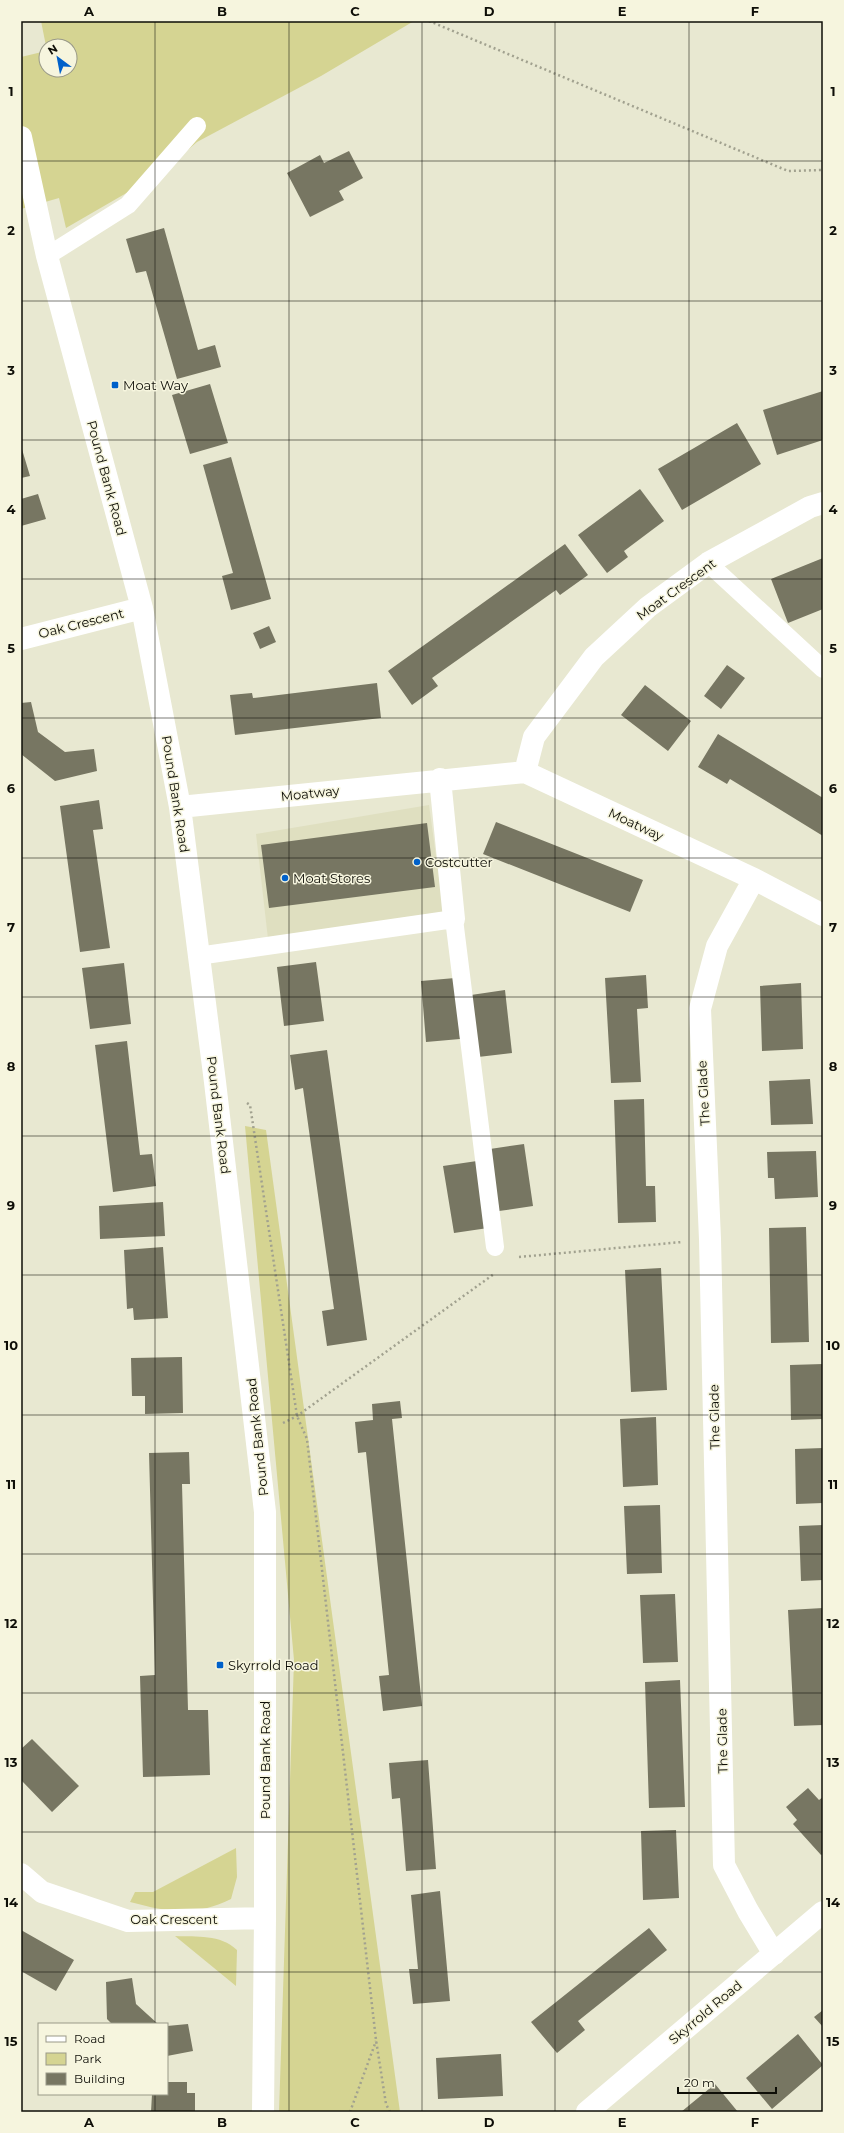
<svg xmlns="http://www.w3.org/2000/svg" width="844" height="2133" font-family="Montserrat,sans-serif">
  <style>
    .built { fill: #dfdfc0 }
    .green { fill: #d5d492 }
    .building { fill: #777662 }
    .lines { fill: none; stroke-linecap: round; stroke-linejoin: round }
    .path { stroke: #a1a18f; stroke-width: 2.5; stroke-dasharray: 2 3; stroke-linecap: butt }
    .service { stroke: #fff; stroke-width: 18 }
    .minor { stroke: #fff; stroke-width: 22 }
    .grid { fill: none; stroke: #0e0e07; stroke-width: 1; stroke-opacity: 0.55 }
    .poi-dot { fill: #0061ca; stroke: #f6f5de; stroke-width: 1.5 }
    .labels { text-anchor: middle; dominant-baseline: central; stroke-width: 3; stroke-linejoin: round; paint-order: stroke }
    .poi-label { font-size: 13px; fill: #0e0e07; stroke: #f6f5de; text-anchor: start }
    .street-label { font-size: 13px; fill: #0e0e07; stroke: #f6f5de }
    .neatline { fill: none; stroke: #0e0e07; stroke-width: 1.5 }
    .grid-label { font-size: 13px; text-anchor: middle; font-weight: bold; fill: #0e0e07 }
  </style>
  <rect width="100%" height="100%" fill="#e8e8d1"/>
  <path class="built" d="M 429,805 L 444,914 L 268,939 L 256,834 Z"/>
  <path class="green" d="M 41,21 L 414,21 L 321,76 L 197,142 L 161,173 L 66,228 L 59,198 L 21,209 L 21,57 L 46,51 L 46,70 L 70,70 L 70,46 L 46,46 Z
    M 245,1126 L 266,1130 L 400,2112 L 279,2112 L 294,1660 Z
    M 236,1848 L 237,1877 L 231,1899 C 195,1917 168,1912 130,1902 L 135,1892 L 153,1892 Z
    M 175,1936 C 197,1937 220,1934 237,1950 L 236,1986 Z"/>
  <path class="building" d="M 349,151 L 363,178 L 339,191 L 344,200 L 310,217 L 287,173 L 320,155 L 324,163 Z
    M 164,228 L 198,350 L 215,345 L 221,367 L 177,379 L 146,271 L 136,273 L 126,239 Z
    M 210,384 L 228,443 L 190,454 L 172,395 Z
    M 823,391 L 823,440 L 777,455 L 763,410 Z
    M 737,423 L 761,464 L 682,510 L 658,469 Z
    M 21,446 L 30,476 L 21,478 Z
    M 231,457 L 271,599 L 231,610 L 222,576 L 233,573 L 203,465 Z
    M 640,489 L 664,521 L 624,551 L 628,557 L 607,573 L 578,535 Z
    M 38,494 L 46,519 L 21,526 L 21,499 Z
    M 565,544 L 588,575 L 560,595 L 556,590 L 432,678 L 438,686 L 412,705 L 388,671 Z
    M 823,558 L 823,609 L 788,623 L 771,579 Z
    M 269,626 L 276,642 L 260,649 L 253,633 Z
    M 727,665 L 745,678 L 721,709 L 704,696 Z
    M 377,683 L 381,718 L 235,735 L 230,695 L 252,693 L 253,698 Z
    M 645,685 L 691,721 L 668,751 L 621,715 Z
    M 31,702 L 38,732 L 65,752 L 94,749 L 97,771 L 55,781 L 21,754 L 21,703 Z
    M 718,734 L 823,798 L 823,836 L 730,779 L 727,784 L 698,767 Z
    M 99,800 L 103,829 L 93,830 L 110,948 L 80,952 L 60,806 Z
    M 496,822 L 643,880 L 630,912 L 483,854 Z
    M 427,823 L 435,887 L 269,908 L 261,845 Z
    M 316,962 L 324,1021 L 284,1026 L 277,967 Z
    M 124,963 L 131,1024 L 90,1029 L 82,968 Z
    M 646,975 L 648,1008 L 637,1009 L 641,1082 L 611,1083 L 605,978 Z
    M 455,978 L 460,1039 L 426,1042 L 421,981 Z
    M 801,983 L 803,1049 L 762,1051 L 760,986 Z
    M 505,990 L 512,1053 L 478,1057 L 471,995 Z
    M 127,1041 L 140,1155 L 152,1154 L 156,1186 L 113,1192 L 95,1045 Z
    M 327,1050 L 367,1340 L 327,1346 L 322,1311 L 334,1309 L 303,1088 L 295,1090 L 290,1055 Z
    M 810,1079 L 813,1124 L 771,1125 L 769,1081 Z
    M 644,1099 L 646,1186 L 655,1186 L 656,1222 L 618,1223 L 614,1100 Z
    M 524,1144 L 533,1206 L 499,1211 L 490,1149 Z
    M 816,1151 L 818,1197 L 775,1199 L 774,1178 L 768,1178 L 767,1152 Z
    M 477,1161 L 488,1228 L 454,1233 L 443,1166 Z
    M 163,1202 L 165,1236 L 100,1239 L 99,1206 Z
    M 806,1227 L 809,1342 L 771,1343 L 769,1228 Z
    M 163,1247 L 168,1318 L 134,1320 L 133,1308 L 127,1309 L 124,1250 Z
    M 661,1268 L 667,1390 L 631,1392 L 625,1270 Z
    M 182,1357 L 183,1413 L 145,1414 L 145,1396 L 132,1396 L 131,1358 Z
    M 823,1364 L 823,1419 L 791,1420 L 790,1365 Z
    M 400,1401 L 402,1418 L 392,1419 L 422,1706 L 383,1711 L 379,1676 L 389,1675 L 366,1452 L 358,1453 L 355,1422 L 373,1420 L 372,1404 Z
    M 656,1417 L 658,1485 L 623,1487 L 620,1419 Z
    M 823,1448 L 823,1503 L 796,1504 L 795,1449 Z
    M 189,1452 L 190,1484 L 182,1484 L 188,1710 L 208,1710 L 210,1775 L 143,1777 L 140,1676 L 155,1675 L 149,1453 Z
    M 660,1505 L 662,1573 L 627,1574 L 624,1506 Z
    M 823,1525 L 823,1580 L 801,1581 L 799,1526 Z
    M 675,1594 L 678,1662 L 643,1663 L 640,1595 Z
    M 823,1608 L 823,1725 L 794,1726 L 788,1610 Z
    M 680,1680 L 685,1807 L 649,1808 L 645,1682 Z
    M 32,1739 L 79,1786 L 52,1812 L 21,1780 L 21,1749 Z
    M 428,1760 L 436,1869 L 406,1871 L 400,1798 L 392,1799 L 389,1763 Z
    M 808,1788 L 819,1800 L 823,1797 L 823,1854 L 821,1855 L 793,1824 L 797,1820 L 786,1807 Z
    M 676,1830 L 679,1898 L 643,1900 L 641,1831 Z
    M 440,1891 L 450,2001 L 413,2004 L 409,1969 L 418,1969 L 411,1895 Z
    M 649,1928 L 667,1950 L 578,2021 L 585,2030 L 557,2053 L 531,2022 Z
    M 21,1930 L 74,1960 L 56,1991 L 21,1971 Z
    M 132,1978 L 136,2004 L 158,2024 L 112,2024 L 107,2019 L 106,1982 Z
    M 823,2010 L 823,2027 L 814,2017 Z
    M 188,2024 L 193,2051 L 167,2056 L 167,2026 Z
    M 798,2034 L 823,2065 L 772,2109 L 746,2078 Z
    M 501,2054 L 503,2096 L 438,2099 L 436,2058 Z
    M 167,2082 L 187,2082 L 187,2093 L 195,2093 L 195,2112 L 151,2112 L 152,2094 L 167,2094 Z
    M 715,2084 L 738,2112 L 681,2112 Z"/>
  <g class="lines">
    <path class="path" d="M 429,21 L 788,171 L 823,170
      M 247,1103 L 250,1105 L 297,1416 L 307,1439 L 376,2040 L 386,2104 L 390,2112
      M 519,1257 L 682,1242
      M 283,1423 L 297,1416 L 494,1274
      M 350,2112 L 376,2041"/>
    <path class="service" d="M 47,256 L 128,205 L 197,126
      M 708,563 L 823,669
      M 198,956 L 454,919 L 495,1247"/>
    <path class="minor" d="M 21,137 L 47,256 L 142,608 L 180,807 L 215,1082 L 265,1512 L 265,1918 L 263,2112
      M 21,639 L 142,608
      M 525,772 L 534,737 L 594,657 L 648,607 L 708,563 L 810,507 L 823,503
      M 440,779 L 454,919
      M 180,807 L 525,772 L 754,879 L 823,915
      M 754,879 L 717,946 L 700,1009 L 710,1239 L 724,1865 L 748,1911 L 774,1954
      M 21,1874 L 42,1892 L 128,1921 L 265,1918
      M 587,2112 L 823,1912"/>
  </g>
  <path class="grid" d="M 155,21 L 155,2024M 289,21 L 289,2112M 422,21 L 422,2112M 555,21 L 555,2112M 689,21 L 689,2112M 21,161 L 823,161M 21,301 L 823,301M 21,440 L 823,440M 21,579 L 823,579M 21,718 L 823,718M 21,858 L 823,858M 21,997 L 823,997M 21,1136 L 823,1136M 21,1275 L 823,1275M 21,1415 L 823,1415M 21,1554 L 823,1554M 21,1693 L 823,1693M 21,1832 L 823,1832M 21,1972 L 823,1972M 155,2094 L 155,2112"/>
  <g class="poi-dot">
    <rect x="111" y="381" width="8" height="8" rx="2"/>
    <circle cx="417" cy="862" r="4"/>
    <circle cx="285" cy="878" r="4"/>
    <rect x="216" y="1661" width="8" height="8" rx="2"/>
  </g>
  <g class="labels">
    <g class="poi-label">
      <text x="123" y="385">Moat Way</text>
      <text x="425" y="862">Costcutter</text>
      <text x="293" y="878">Moat Stores</text>
      <text x="228" y="1665">Skyrrold Road</text>
    </g>
    <g class="street-label">
      <text transform="translate(107 478) rotate(75)">Pound Bank Road</text>
      <text transform="translate(676 589) rotate(-36)">Moat Crescent</text>
      <text transform="translate(81 623) rotate(-14)">Oak Crescent</text>
      <text transform="translate(310 793) rotate(-6)">Moatway</text>
      <text transform="translate(176 794) rotate(81)">Pound Bank Road</text>
      <text transform="translate(636 824) rotate(25)">Moatway</text>
      <text transform="translate(703 1093) rotate(-93)">The Glade</text>
      <text transform="translate(219 1115) rotate(83)">Pound Bank Road</text>
      <text transform="translate(714 1417) rotate(-91)">The Glade</text>
      <text transform="translate(257 1437) rotate(-96)">Pound Bank Road</text>
      <text transform="translate(722 1741) rotate(-91)">The Glade</text>
      <text transform="translate(265 1760) rotate(-90)">Pound Bank Road</text>
      <text x="174" y="1919">Oak Crescent</text>
      <text transform="translate(705 2012) rotate(-40)">Skyrrold Road</text>
    </g>
  </g>
  <rect width="844" height="2133" fill="none" stroke="#f6f5de" stroke-width="44"/>
  <rect x="38" y="2023" width="130" height="72" fill="#f6f5de" stroke="#999988"/>
  <rect x="46" y="2036" width="20" height="6" fill="#ffffff" stroke="#999988"/>
  <text x="74" y="2043" font-size="12" fill="#0e0e07">Road</text>
  <rect x="46" y="2053" width="20" height="12" fill="#d5d492" stroke="#999988"/>
  <text x="74" y="2063" font-size="12" fill="#0e0e07">Park</text>
  <rect x="46" y="2073" width="20" height="12" fill="#777662" stroke="#999988"/>
  <text x="74" y="2083" font-size="12" fill="#0e0e07">Building</text>
  <g transform="translate(58 58) rotate(328)"><circle r="19" fill="#f6f5de" stroke="#999988"/>
  <path d="M0-3L7 15L0 10L-7 15Z" fill="#0061ca"/>
  <text y="-6" font-size="11" font-weight="bold" text-anchor="middle" fill="#0e0e07">N</text>
  </g>
  <path d="M678 2087v6h98v-6" fill="none" stroke="#0e0e07" stroke-width="2"/>
  <text x="684" y="2087" font-size="12" fill="#0e0e07" stroke="#f6f5de" stroke-width="3" paint-order="stroke">20 m</text>
  <rect x="22" y="22" width="800" height="2089" class="neatline"/>
  <g class="grid-label">
    <text x="89" y="16">A</text>
    <text x="222" y="16">B</text>
    <text x="355" y="16">C</text>
    <text x="489" y="16">D</text>
    <text x="622" y="16">E</text>
    <text x="755" y="16">F</text>
    <text x="11" y="96">1</text>
    <text x="833" y="96">1</text>
    <text x="11" y="235">2</text>
    <text x="833" y="235">2</text>
    <text x="11" y="375">3</text>
    <text x="833" y="375">3</text>
    <text x="11" y="514">4</text>
    <text x="833" y="514">4</text>
    <text x="11" y="653">5</text>
    <text x="833" y="653">5</text>
    <text x="11" y="793">6</text>
    <text x="833" y="793">6</text>
    <text x="11" y="932">7</text>
    <text x="833" y="932">7</text>
    <text x="11" y="1071">8</text>
    <text x="833" y="1071">8</text>
    <text x="11" y="1210">9</text>
    <text x="833" y="1210">9</text>
    <text x="11" y="1350">10</text>
    <text x="833" y="1350">10</text>
    <text x="11" y="1489">11</text>
    <text x="833" y="1489">11</text>
    <text x="11" y="1628">12</text>
    <text x="833" y="1628">12</text>
    <text x="11" y="1767">13</text>
    <text x="833" y="1767">13</text>
    <text x="11" y="1907">14</text>
    <text x="833" y="1907">14</text>
    <text x="11" y="2046">15</text>
    <text x="833" y="2046">15</text>
    <text x="89" y="2127">A</text>
    <text x="222" y="2127">B</text>
    <text x="355" y="2127">C</text>
    <text x="489" y="2127">D</text>
    <text x="622" y="2127">E</text>
    <text x="755" y="2127">F</text>
  </g>
</svg>
